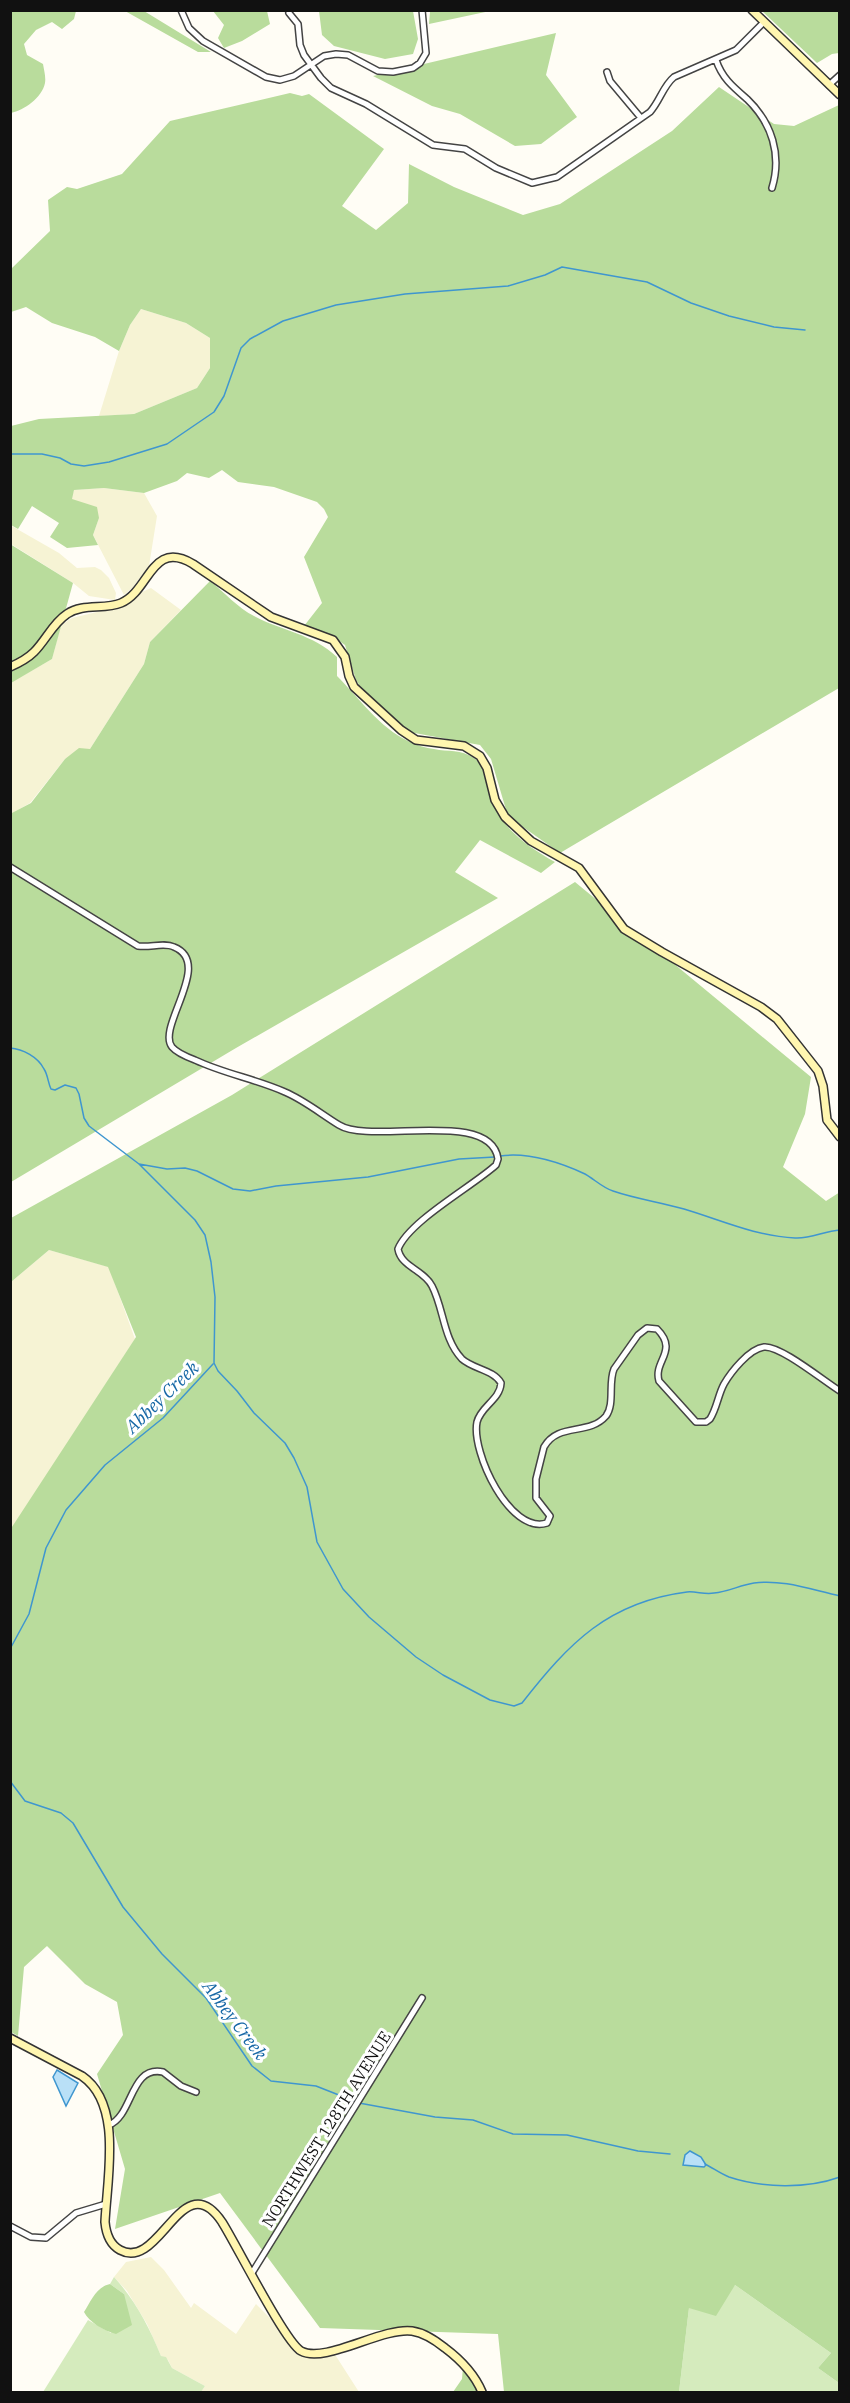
<svg xmlns="http://www.w3.org/2000/svg" width="850" height="2403" font-family="'IBM Plex Serif',serif">
  <style>
    .farmland { fill: #f6f3d4 }
    .green { fill: #d5ebbd }
    .forest { fill: #b9dc9c }
    .water { fill: #b9e0f7; stroke: #3f96cf; stroke-width: 1.5 }
    .lines { fill: none; stroke-linecap: round; stroke-linejoin: round }
    .stream { stroke: #3f96cf; stroke-width: 1.5 }
    .street-casing { stroke: #444; stroke-width: 8 }
    .secondary-casing { stroke: #333; stroke-width: 10 }
    .street { stroke: #fff; stroke-width: 5 }
    .secondary { stroke: #fff6b0; stroke-width: 7 }
    .labels { text-anchor: middle; dominant-baseline: central; stroke-width: 6; stroke-linejoin: round; paint-order: stroke }
    .street-label { font-size: 16px; fill: #111; stroke: #fff }
    .water-label { font-size: 18px; font-style: italic; fill: #1768a6; stroke: #fff }
  </style>
  <rect width="100%" height="100%" fill="#fffdf5"/>
  <path class="farmland" d="M 141,309 L 186,323 L 210,338 L 210,368 L 197,388 L 134,414 L 99,416 L 119,351 L 130,325 Z
    M 104,488 L 144,493 L 157,516 L 149,566 L 133,587 L 124,595 L 93,535 L 99,518 L 71,499 L 74,490 Z
    M 10,525 L 59,553 L 77,568 L 95,567 L 101,570 L 109,578 L 116,593 L 115,600 L 89,596 L 73,583 L 11,544 Z
    M 151,588 L 181,610 L 150,642 L 144,664 L 90,749 L 65,759 L 30,803 L 11,814 L 10,683 L 52,659 L 61,625 L 72,618 L 97,612 Z
    M 49,1250 L 109,1267 L 135,1339 L 11,1530 L 11,1282 Z
    M 151,2257 L 164,2270 L 191,2308 L 194,2303 L 236,2334 L 256,2304 L 271,2319 L 294,2352 L 308,2357 L 334,2353 L 359,2392 L 201,2392 L 205,2386 L 172,2368 L 168,2360 L 161,2356 L 147,2324 L 127,2291 L 114,2277 L 126,2262 Z"/>
  <path class="green" d="M 114,2277 C 136,2301 149,2327 161,2356 L 166,2357 L 172,2368 L 205,2386 L 201,2392 L 43,2392 L 88,2320 L 111,2333 L 124,2294 L 110,2284 Z
    M 735,2285 L 831,2353 L 818,2368 L 839,2383 L 839,2392 L 679,2392 L 689,2308 Z"/>
  <path class="forest" d="M 11,10 L 76,11 L 74,19 L 62,29 L 52,22 L 36,30 L 24,44 L 27,55 L 43,64 C 44,70 46,77 45,83 C 42,98 24,110 11,113 Z
    M 125,11 L 144,11 L 211,52 L 198,52 Z
    M 213,11 L 267,11 L 270,24 L 242,41 L 224,48 L 218,38 L 224,25 Z
    M 319,11 L 413,11 L 418,39 L 413,54 L 385,59 L 334,46 L 322,35 Z
    M 433,11 L 433,10 L 490,11 L 429,24 L 430,12 Z
    M 762,11 L 839,11 L 839,53 L 832,54 L 817,63 Z
    M 556,33 L 546,75 L 577,117 L 541,144 L 515,146 L 460,114 L 432,106 L 373,76 Z
    M 719,87 L 774,124 L 794,126 L 839,105 L 839,688 L 560,853 L 523,827 L 507,813 L 491,759 L 480,745 L 409,732 L 366,696 L 356,680 L 345,645 L 329,634 L 304,626 L 322,603 L 304,557 L 328,517 L 324,509 L 317,502 L 274,487 L 238,482 L 222,470 L 209,478 L 187,473 L 177,481 L 144,493 L 104,488 L 74,490 L 72,499 L 97,507 L 99,518 L 93,535 L 98,545 L 67,548 L 50,537 L 59,523 L 32,506 L 18,529 L 11,525 L 11,426 L 39,419 L 134,414 L 197,388 L 210,368 L 210,338 L 186,323 L 141,309 L 130,325 L 119,351 L 95,337 L 52,323 L 26,307 L 11,312 L 11,269 L 50,231 L 48,200 L 67,187 L 77,189 L 122,174 L 170,121 L 290,93 L 302,96 L 309,94 L 384,149 L 342,206 L 376,230 L 408,203 L 409,164 L 454,187 L 523,215 L 560,204 L 672,131 Z
    M 10,544 L 73,583 L 52,659 L 11,683 Z
    M 210,581 C 224,592 238,608 254,616 C 282,631 313,634 337,657 L 337,676 C 358,697 380,728 408,741 C 416,745 426,748 434,749 C 448,752 461,749 474,758 C 488,768 486,789 493,804 C 505,831 530,848 555,862 L 541,873 L 480,840 L 455,872 L 498,898 L 236,1048 L 11,1182 L 10,814 L 31,803 L 65,759 L 79,748 L 90,749 L 144,664 L 150,642 Z
    M 575,882 L 811,1077 L 805,1114 L 783,1167 L 826,1201 L 840,1192 L 839,2383 L 818,2368 L 831,2353 L 735,2285 L 716,2316 L 689,2308 L 679,2392 L 504,2392 L 498,2334 L 320,2328 L 220,2193 L 115,2229 L 125,2169 L 97,2074 L 123,2035 L 117,2002 L 85,1984 L 47,1946 L 24,1967 L 18,2036 L 11,2032 L 10,1530 L 136,1337 L 108,1267 L 49,1250 L 11,1282 L 11,1218 L 232,1095 Z
    M 110,2284 L 124,2294 L 132,2325 L 116,2334 C 104,2331 89,2322 84,2312 C 91,2301 96,2287 110,2284 Z
    M 463,2367 L 473,2378 L 479,2392 L 453,2392 L 462,2379 Z"/>
  <path class="water" d="M 57,2070 L 78,2083 L 66,2106 L 53,2077 Z
    M 690,2151 L 701,2157 L 706,2165 L 704,2167 L 683,2165 L 685,2155 Z"/>
  <g class="lines">
    <path class="stream" d="M 10,454 L 42,454 L 60,458 L 71,464 L 84,466 L 109,462 L 167,444 L 214,412 L 224,396 L 241,348 L 250,339 L 283,321 L 336,305 L 405,294 L 508,286 L 545,275 L 562,267 L 647,282 L 691,303 L 729,316 L 774,327 L 805,330
      M 10,1048 C 23,1049 38,1057 44,1069 C 48,1075 48,1083 51,1089 L 55,1090 L 65,1085 L 76,1088 L 79,1094 L 84,1118 L 89,1126 L 139,1164 L 195,1220 L 205,1235 L 211,1262 L 215,1297 L 214,1363 L 218,1371 L 237,1391 L 254,1413 L 285,1443 L 294,1458 L 307,1487 L 317,1542 L 343,1589 L 369,1617 L 416,1657 L 443,1675 L 490,1700 L 514,1706 L 522,1703 C 569,1643 608,1602 687,1592 C 696,1591 705,1595 714,1593 C 728,1592 740,1585 754,1583 C 783,1579 812,1590 840,1596
      M 500,1156 C 528,1152 559,1162 585,1174 C 594,1179 603,1188 613,1191 C 636,1199 660,1202 684,1209 C 721,1220 755,1236 795,1238 C 811,1239 824,1231 840,1230
      M 139,1164 L 167,1169 L 185,1168 L 197,1171 L 233,1189 L 250,1191 L 276,1186 L 368,1177 L 459,1159 L 495,1157
      M 10,1649 L 29,1614 L 46,1548 L 66,1510 L 105,1465 L 163,1418 L 213,1364
      M 10,1781 L 25,1801 L 61,1813 L 73,1823 L 123,1907 L 162,1954 L 206,1998 L 252,2066 L 271,2081 L 316,2086 L 354,2101
      M 359,2103 L 435,2117 L 473,2120 L 513,2134 L 567,2135 L 638,2151 L 670,2154
      M 705,2164 C 713,2168 721,2174 729,2177 C 762,2188 807,2189 840,2177"/>
    <g class="street-casing">
      <path id="street" d="M 181,10 L 189,28 L 203,41 L 266,77 L 280,80 L 294,76 L 324,56 L 336,54 L 348,55 L 378,71 L 393,72 L 413,68 L 420,63 L 426,53 L 422,10
        M 289,13 L 298,24 L 300,45 L 304,55 L 321,78 L 331,88 L 366,104 L 433,145 L 465,149 L 496,168 L 532,183 L 557,177 L 650,112 C 660,101 663,86 674,77 L 736,50 L 764,22
        M 716,60 C 722,78 733,87 747,99 C 772,123 782,155 772,188
        M 607,72 L 610,81 L 641,118
        M 829,85 L 840,75
        M 10,867 L 138,946 C 150,948 164,942 174,947 C 214,963 156,1027 172,1047 C 177,1053 187,1057 195,1060 C 225,1074 256,1079 285,1092 C 304,1100 321,1114 339,1125 C 371,1145 491,1108 498,1159 L 496,1165 C 473,1186 409,1221 398,1249 C 401,1267 424,1270 432,1286 C 444,1309 443,1339 462,1359 C 473,1369 494,1370 501,1383 C 500,1400 481,1406 477,1422 C 471,1452 510,1535 547,1523 L 550,1516 L 536,1498 L 536,1479 L 544,1447 C 558,1422 589,1436 606,1416 C 615,1404 608,1383 614,1369 L 638,1335 L 647,1328 L 657,1329 C 679,1351 653,1361 659,1381 L 696,1422 L 706,1422 L 710,1419 C 717,1408 718,1395 724,1384 C 731,1372 749,1349 764,1347 C 780,1345 825,1382 840,1391
        M 109,2125 C 133,2116 130,2065 163,2072 L 181,2086 L 196,2092
        M 10,2226 L 31,2237 L 46,2238 L 76,2213 L 106,2204
        M 252,2273 L 422,1998"/>
    </g>
    <g class="secondary-casing">
      <path id="secondary" d="M 752,10 L 840,95
        M 10,667 C 19,663 27,659 34,652 C 46,640 53,623 67,614 C 83,603 104,610 121,603 C 150,591 151,539 193,564 L 271,617 L 333,640 L 345,657 L 349,676 L 354,687 L 401,730 L 416,740 L 464,746 L 480,756 L 487,768 L 495,800 L 505,817 L 531,841 L 579,868 L 624,929 L 662,952 L 761,1007 L 777,1019 L 818,1071 L 823,1086 L 827,1120 L 840,1137
        M 10,2038 L 82,2076 C 123,2104 107,2178 105,2222 C 106,2233 109,2244 120,2250 C 160,2272 182,2163 222,2222 C 236,2244 285,2342 301,2351 C 325,2364 382,2327 412,2331 C 425,2333 435,2340 445,2348 C 461,2360 474,2373 482,2392"/>
    </g>
    <use href="#street" class="street"/>
    <use href="#secondary" class="secondary"/>
  </g>
  <g class="labels">
    <g class="street-label">
      <text transform="translate(326 2129) rotate(-58)">NORTHWEST 128TH AVENUE</text>
    </g>
    <g class="water-label">
      <text transform="translate(162 1397) rotate(-44)">Abbey Creek</text>
      <text transform="translate(235 2020) rotate(53)">Abbey Creek</text>
    </g>
  </g>
  <rect width="850" height="2403" fill="none" stroke="#111111" stroke-width="24"/>
</svg>
